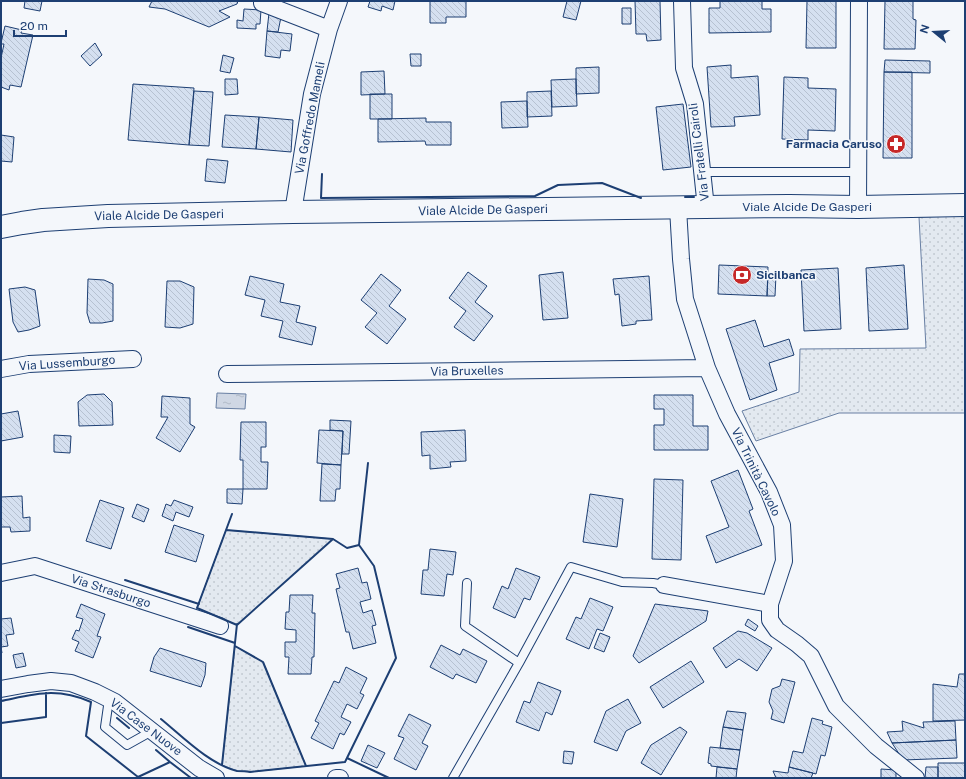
<svg xmlns="http://www.w3.org/2000/svg" width="966" height="779" font-family="'Public Sans',sans-serif">
  <style>
    .grass { fill: url(#grass-dots); stroke: #687fa3 }
    .water { fill: url(#water-ripples); stroke: #687fa3 }
    .building { fill: url(#building-back-hatch); stroke: #1d3f73 }
    .lines { fill: none; stroke-linecap: round; stroke-linejoin: round }
    .service-casing { stroke: #1d3f73; stroke-width: 10 }
    .minor-casing { stroke: #1d3f73; stroke-width: 18 }
    .secondary-casing { stroke: #1d3f73; stroke-width: 24 }
    .service { stroke: #f4f7fb; stroke-width: 8 }
    .minor { stroke: #f4f7fb; stroke-width: 16 }
    .secondary { stroke: #f4f7fb; stroke-width: 22 }
    .wall { stroke: #1d3f73; stroke-width: 2 }
    .labels { text-anchor: middle; dominant-baseline: central; stroke-width: 3; stroke-linejoin: round; paint-order: stroke }
    .street-label { font-size: 12px; fill: #1d3f73; stroke: #f4f7fb }
    .poi-label { font-size: 12px; font-weight: bold; fill: #1d3f73; stroke: #f4f7fb; text-anchor: end }
  </style>
  <defs>
    <pattern id="grass-dots" width="8" height="8" patternUnits="userSpaceOnUse"><rect width="8" height="8" fill="#e3e9f0"/><path d="M2 2h.1M6 6h.1" fill="none" stroke="#c2c9d1" stroke-width="1.8" stroke-linecap="round"/></pattern>
    <pattern id="water-ripples" width="26" height="14" patternUnits="userSpaceOnUse"><rect width="26" height="14" fill="#cfd7e4"/><path d="M2 4q2-2 4 0t4 0M15 11q2-2 4 0t4 0" fill="none" stroke="#b1bac7"/></pattern>
    <pattern id="building-back-hatch" width="6" height="6" patternUnits="userSpaceOnUse"><rect width="6" height="6" fill="#d5e0f0"/><path d="M-1 5l2 2M0 0l6 6M5-1l2 2" fill="none" stroke="#b6c1d1"/></pattern>
  </defs>
  <rect width="100%" height="100%" fill="#f4f7fb"/>
  <path class="grass" d="M 965,216 L 965,413 L 839,413 L 756,441 L 742,411 L 799,392 L 800,349 L 926,348 L 919,217 Z
    M 226,530 L 333,539 L 237,625 L 197,608 Z
    M 235,646 L 263,662 L 306,766 L 250,772 L 238,771 L 222,765 Z"/>
  <path class="water" d="M 217,393 L 246,394 L 245,409 L 216,408 Z"/>
  <path class="building" d="M 25,1 L 42,1 L 40,11 L 24,8 Z
    M 152,1 L 238,1 L 237,4 L 219,11 L 230,17 L 209,27 L 165,9 L 149,7 Z
    M 370,1 L 395,1 L 393,10 L 382,6 L 381,11 L 368,7 Z
    M 430,1 L 466,1 L 466,17 L 446,17 L 446,23 L 430,23 Z
    M 567,1 L 581,1 L 576,20 L 563,17 Z
    M 635,1 L 660,1 L 661,40 L 647,41 L 646,34 L 636,34 Z
    M 720,1 L 762,1 L 762,9 L 771,9 L 771,32 L 709,33 L 709,8 L 720,8 Z
    M 807,1 L 836,1 L 836,48 L 806,48 Z
    M 885,1 L 913,1 L 913,19 L 916,20 L 915,49 L 884,49 Z
    M 622,8 L 631,8 L 631,24 L 622,24 Z
    M 244,9 L 261,10 L 260,24 L 256,24 L 256,29 L 237,28 L 237,20 L 243,21 Z
    M 269,13 L 281,17 L 278,32 L 267,31 Z
    M 5,26 L 22,30 L 21,33 L 33,35 L 21,87 L 10,85 L 9,90 L 1,87 L 1,58 L 4,44 L 1,44 L 1,43 Z
    M 267,31 L 292,34 L 290,51 L 281,50 L 280,58 L 265,56 Z
    M 95,43 L 102,55 L 90,66 L 81,56 Z
    M 410,54 L 421,54 L 421,66 L 411,66 Z
    M 223,55 L 234,58 L 230,73 L 220,71 Z
    M 885,60 L 930,61 L 930,73 L 884,72 Z
    M 731,65 L 731,78 L 758,76 L 760,115 L 734,117 L 735,126 L 711,127 L 707,67 Z
    M 599,67 L 599,93 L 576,94 L 576,68 Z
    M 384,71 L 385,94 L 361,95 L 361,72 Z
    M 884,72 L 912,72 L 912,158 L 883,158 Z
    M 784,77 L 808,78 L 808,88 L 836,89 L 835,131 L 808,130 L 808,140 L 782,139 Z
    M 225,79 L 237,79 L 238,94 L 225,95 Z
    M 576,79 L 577,106 L 552,107 L 551,80 Z
    M 133,84 L 194,88 L 189,145 L 128,140 Z
    M 194,91 L 213,92 L 209,146 L 189,145 Z
    M 551,91 L 552,116 L 527,117 L 527,92 Z
    M 370,94 L 392,94 L 392,119 L 370,119 Z
    M 527,101 L 528,127 L 502,128 L 501,102 Z
    M 683,104 L 691,167 L 663,170 L 656,107 Z
    M 225,115 L 259,117 L 256,149 L 222,147 Z
    M 259,117 L 293,120 L 291,152 L 256,149 Z
    M 426,118 L 426,122 L 451,122 L 451,145 L 426,145 L 425,141 L 378,142 L 378,119 Z
    M 1,135 L 14,137 L 12,162 L 1,161 Z
    M 207,159 L 228,161 L 225,183 L 205,181 Z
    M 719,265 L 768,267 L 767,296 L 718,294 Z
    M 904,265 L 908,329 L 869,331 L 866,268 Z
    M 838,268 L 841,329 L 804,331 L 801,270 Z
    M 468,272 L 487,286 L 475,302 L 493,316 L 474,341 L 454,327 L 466,311 L 449,298 Z
    M 563,272 L 568,318 L 543,320 L 539,275 Z
    M 381,274 L 401,290 L 389,306 L 406,319 L 387,344 L 365,327 L 377,313 L 361,300 Z
    M 768,275 L 776,275 L 775,296 L 767,296 Z
    M 250,276 L 284,284 L 280,302 L 300,306 L 296,322 L 316,327 L 312,345 L 279,337 L 283,321 L 261,316 L 265,300 L 245,295 Z
    M 649,276 L 652,320 L 636,321 L 636,324 L 622,326 L 619,294 L 615,295 L 613,279 Z
    M 88,279 L 104,280 L 113,284 L 113,321 L 102,323 L 90,323 L 87,313 Z
    M 167,281 L 180,281 L 194,287 L 193,324 L 180,328 L 165,327 Z
    M 25,287 L 35,290 L 40,326 L 29,330 L 18,332 L 13,322 L 9,289 Z
    M 755,320 L 764,347 L 789,339 L 794,355 L 769,363 L 777,390 L 750,400 L 726,329 Z
    M 104,394 L 112,402 L 113,425 L 79,426 L 78,402 L 87,395 Z
    M 654,395 L 693,395 L 693,426 L 708,426 L 708,450 L 654,450 L 654,425 L 664,425 L 664,409 L 654,409 Z
    M 162,396 L 190,398 L 190,424 L 195,427 L 180,452 L 156,438 L 168,417 L 161,417 Z
    M 18,411 L 23,437 L 1,441 L 1,414 Z
    M 330,420 L 351,421 L 349,454 L 342,454 L 343,431 L 330,430 Z
    M 241,422 L 266,422 L 266,447 L 261,447 L 261,462 L 268,462 L 267,489 L 243,489 L 243,460 L 240,460 Z
    M 319,430 L 343,431 L 341,465 L 317,463 Z
    M 465,430 L 466,461 L 450,462 L 451,467 L 430,469 L 430,455 L 422,456 L 421,432 Z
    M 54,435 L 71,436 L 70,453 L 54,452 Z
    M 322,464 L 341,465 L 340,489 L 336,489 L 335,501 L 320,501 Z
    M 738,470 L 753,509 L 749,511 L 762,545 L 716,563 L 706,536 L 729,527 L 711,481 Z
    M 654,479 L 683,480 L 681,560 L 652,559 Z
    M 227,489 L 243,489 L 242,504 L 227,503 Z
    M 590,494 L 623,499 L 617,547 L 583,542 Z
    M 22,496 L 23,518 L 30,517 L 30,531 L 11,532 L 10,527 L 1,527 L 1,497 Z
    M 100,500 L 124,508 L 111,549 L 86,541 Z
    M 174,500 L 193,507 L 189,517 L 176,512 L 173,521 L 162,516 L 166,504 L 171,506 Z
    M 137,504 L 149,509 L 144,522 L 132,517 Z
    M 174,525 L 204,535 L 196,562 L 165,552 Z
    M 430,549 L 456,552 L 453,575 L 447,574 L 444,596 L 421,594 L 423,570 L 428,570 Z
    M 358,568 L 362,583 L 367,582 L 371,599 L 360,602 L 363,613 L 372,610 L 376,625 L 372,626 L 376,643 L 353,649 L 349,632 L 346,632 L 336,589 L 340,588 L 336,574 Z
    M 516,568 L 540,577 L 530,600 L 524,598 L 515,618 L 493,608 L 502,586 L 508,589 Z
    M 290,595 L 313,595 L 312,613 L 315,613 L 314,657 L 312,657 L 311,674 L 288,674 L 289,657 L 285,657 L 285,642 L 296,642 L 296,630 L 285,629 L 286,612 L 289,612 Z
    M 590,598 L 613,607 L 603,631 L 597,629 L 589,649 L 566,639 L 576,617 L 581,619 Z
    M 81,604 L 105,614 L 97,636 L 101,637 L 93,658 L 75,651 L 79,642 L 72,639 L 76,630 L 79,631 L 83,619 L 76,617 Z
    M 655,604 L 708,611 L 706,621 L 639,663 L 633,656 Z
    M 11,618 L 14,634 L 6,635 L 8,646 L 1,647 L 2,653 L 1,653 L 1,619 Z
    M 748,619 L 758,626 L 755,631 L 745,625 Z
    M 738,631 L 747,633 L 772,648 L 757,671 L 739,659 L 726,668 L 713,648 Z
    M 600,633 L 610,637 L 604,652 L 594,648 Z
    M 441,645 L 460,655 L 463,649 L 487,661 L 476,683 L 456,674 L 453,679 L 430,667 Z
    M 160,648 L 206,663 L 205,675 L 201,687 L 150,671 L 154,657 Z
    M 23,653 L 26,666 L 16,668 L 13,655 Z
    M 691,661 L 704,682 L 663,708 L 650,687 Z
    M 346,667 L 367,678 L 360,693 L 364,695 L 357,709 L 347,704 L 341,717 L 351,722 L 344,735 L 340,733 L 333,749 L 311,738 L 319,723 L 315,721 L 334,681 L 339,683 Z
    M 959,674 L 965,674 L 965,720 L 933,721 L 933,684 L 957,687 Z
    M 782,679 L 795,682 L 784,723 L 771,719 L 773,711 L 769,702 L 772,689 L 780,686 Z
    M 538,682 L 561,691 L 552,715 L 546,712 L 539,731 L 516,722 L 524,701 L 530,703 Z
    M 628,699 L 641,723 L 626,731 L 617,751 L 594,742 L 606,711 Z
    M 727,711 L 746,713 L 743,730 L 723,727 Z
    M 409,714 L 431,725 L 422,743 L 428,746 L 416,770 L 394,759 L 404,738 L 398,736 Z
    M 812,718 L 823,721 L 822,724 L 832,727 L 825,756 L 821,755 L 816,774 L 789,767 L 793,751 L 803,753 Z
    M 902,721 L 924,728 L 923,722 L 955,721 L 956,740 L 892,743 L 887,732 L 903,731 Z
    M 680,727 L 687,732 L 661,775 L 641,763 L 651,745 Z
    M 723,727 L 743,730 L 740,750 L 720,748 Z
    M 956,740 L 957,758 L 903,760 L 892,743 Z
    M 368,745 L 385,753 L 377,768 L 361,761 Z
    M 710,747 L 740,750 L 737,769 L 711,766 L 711,764 L 708,763 Z
    M 564,751 L 574,752 L 572,764 L 563,763 Z
    M 938,763 L 965,763 L 965,778 L 938,778 Z
    M 717,767 L 737,769 L 736,778 L 716,778 Z
    M 789,767 L 813,773 L 811,778 L 776,778 L 773,771 L 788,773 Z
    M 926,767 L 938,767 L 938,778 L 925,778 Z
    M 881,769 L 896,770 L 896,778 L 881,778 Z"/>
  <g class="lines">
    <g class="service-casing">
      <path id="service" d="M 702,172 L 858,172
        M 467,583 L 465,626 L 519,663
        M 109,699 L 105,727 L 127,745 L 152,731
        M 453,778 L 519,663 L 571,567 L 622,582 L 653,583 L 664,585"/>
    </g>
    <g class="minor-casing">
      <path id="minor" d="M 682,1 L 684,68 L 695,104 L 706,208
        M 262,3 L 329,29
        M 858,207 L 859,1
        M 678,208 L 681,259 L 685,299 L 707,368 L 727,414 L 769,492 L 782,525 L 784,561 L 770,604 L 770,620 L 777,630 L 797,644 L 811,656 L 836,706 L 876,746 L 916,778
        M 293,212 L 312,94 L 329,29 L 339,1
        M 1,369 L 29,364 L 133,359
        M 227,374 L 707,368
        M 1,573 L 35,566 L 220,626
        M 664,585 L 770,604
        M 1,689 L 28,684 L 51,681 L 71,683 L 95,692 L 115,702 L 199,768 L 216,778
        M 336,778 L 340,778"/>
    </g>
    <g class="secondary-casing">
      <path id="secondary" d="M 1,227 L 22,223 L 43,220 L 108,216 L 293,212 L 789,206 L 858,207 L 965,205"/>
    </g>
    <use href="#service" class="service"/>
    <use href="#minor" class="minor"/>
    <use href="#secondary" class="secondary"/>
    <path class="wall" d="M 322,174 L 321,198 L 535,196 L 558,185 L 602,183 L 641,198
      M 685,197 L 694,197
      M 232,514 L 197,608 L 237,625 L 333,539
      M 226,530 L 333,539 L 347,548 L 359,545
      M 125,580 L 199,604
      M 188,627 L 235,643
      M 235,646 L 263,662 L 306,766
      M 1,701 C 36,694 56,687 91,702 L 86,736 L 138,777 L 170,762
      M 117,718 L 129,728
      M 161,719 C 183,737 209,764 237,771 C 241,771 246,771 250,772 L 345,762 L 396,658 L 374,566 L 359,545 L 368,463
      M 1,723 L 46,717 L 46,693
      M 156,750 L 170,762 L 191,778
      M 347,758 L 389,778
      M 222,765 L 237,624"/>
  </g>
  <defs>
    <g id="pharmacy-disc" transform="scale(1)"><circle r="9.5" fill="#c62828" stroke="#f4f7fb"/><path d="M-2-6h4v4h4v4h-4v4h-4v-4h-4v-4h4Z" fill="#fff"/></g>
    <g id="bank-disc" transform="scale(1)"><circle r="9.5" fill="#c62828" stroke="#f4f7fb"/><path d="M-6-4H6V4H-6ZM0-2.3a2.3 2.3 0 1 0 0 4.6a2.3 2.3 0 1 0 0-4.6Z" fill="#fff"/></g>
  </defs>
  <g fill-rule="evenodd">
    <use href="#pharmacy-disc" x="896" y="144"/>
    <use href="#bank-disc" x="742" y="275"/>
  </g>
  <g class="labels">
    <g class="street-label">
      <text transform="translate(310 118) rotate(-79)">Via Goffredo Mameli</text>
      <text transform="translate(699 152) rotate(-97)">Via Fratelli Cairoli</text>
      <text x="807" y="207">Viale Alcide De Gasperi</text>
      <text transform="translate(483 210) rotate(-1)">Viale Alcide De Gasperi</text>
      <text transform="translate(159 215) rotate(-1)">Viale Alcide De Gasperi</text>
      <text transform="translate(67 363) rotate(-4)">Via Lussemburgo</text>
      <text transform="translate(467 371) rotate(-1)">Via Bruxelles</text>
      <text transform="translate(756 472) rotate(64)">Via Trinità Cavolo</text>
      <text transform="translate(111 591) rotate(18)">Via Strasburgo</text>
      <text transform="translate(146 727) rotate(37)">Via Case Nuove</text>
    </g>
    <g class="poi-label">
      <text x="882" y="144">Farmacia Caruso</text>
      <text x="756" y="275" text-anchor="start">Sicilbanca</text>
    </g>
  </g>
  <rect width="966" height="779" fill="none" stroke="#1d3f73" stroke-width="4"/>
  <g transform="translate(934 32) rotate(288)" stroke="#f4f7fb" stroke-width="3" paint-order="stroke">
  <path d="M0-3L7 15L0 10L-7 15Z" fill="#1d3f73"/>
  <text y="-6" font-size="11" font-weight="bold" text-anchor="middle" fill="#1d3f73">N</text>
  </g>
  <path d="M14 30v6h52v-6" fill="none" stroke="#1d3f73" stroke-width="2"/>
  <text x="20" y="30" font-size="12" fill="#1d3f73" stroke="#f4f7fb" stroke-width="3" paint-order="stroke">20 m</text>
</svg>
